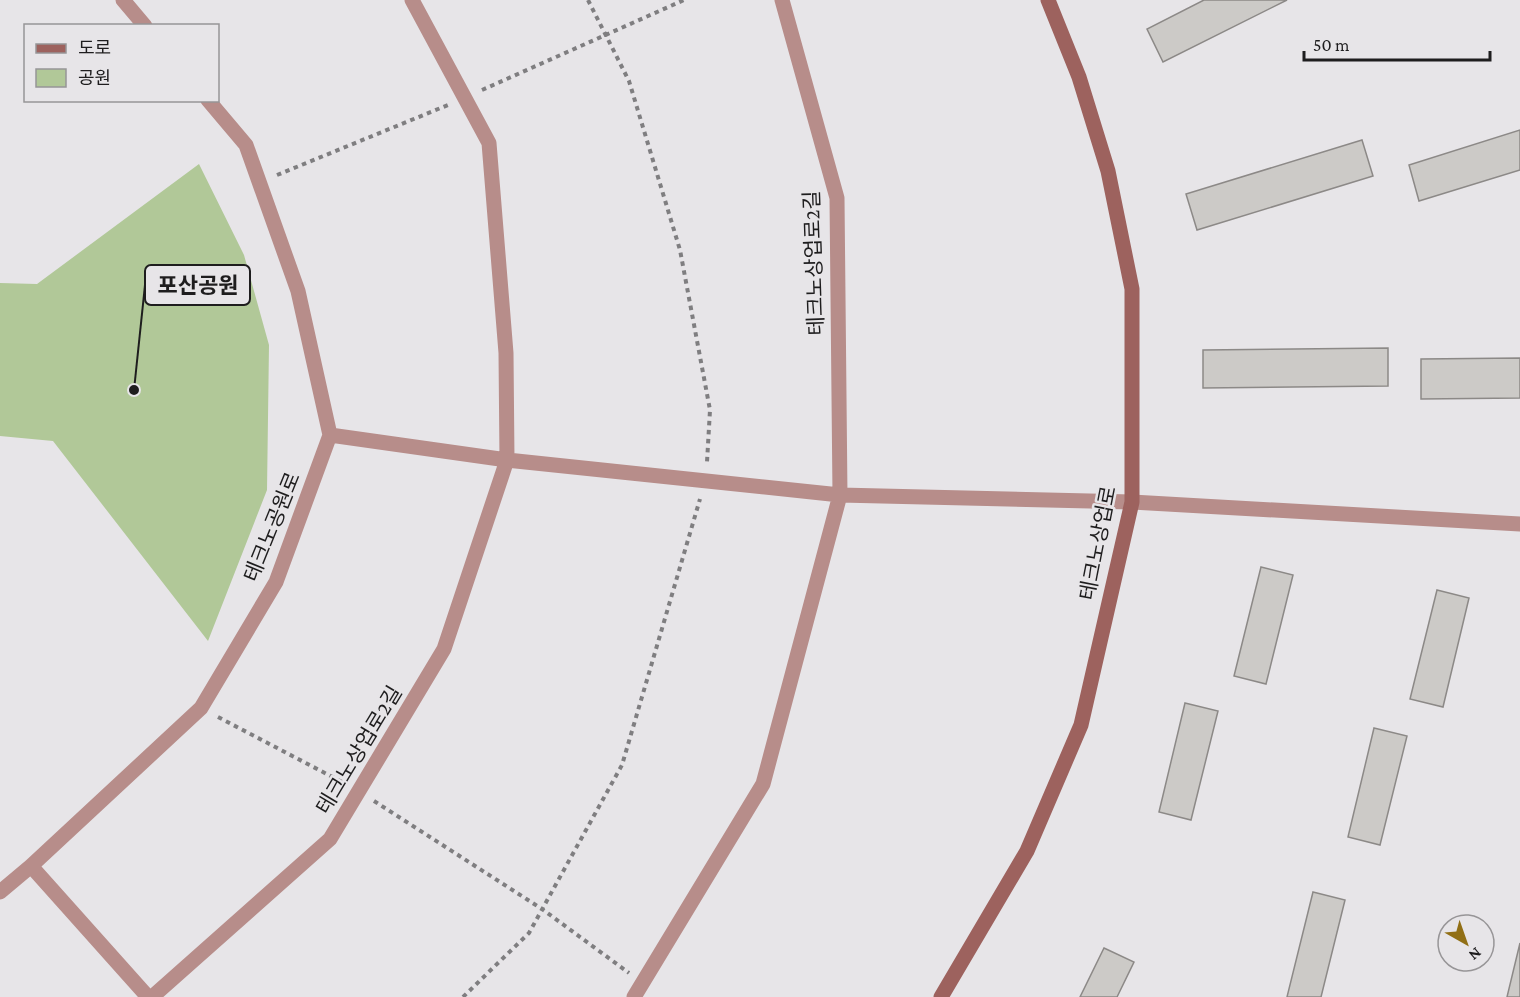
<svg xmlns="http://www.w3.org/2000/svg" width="1520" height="997" font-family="'Crimson Pro','Noto Sans KR',serif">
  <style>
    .green { fill: #b1c898 }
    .building { fill: #cccac7; stroke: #8c8987; stroke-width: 1.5 }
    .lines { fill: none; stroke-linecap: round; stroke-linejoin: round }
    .path { stroke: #7f7e80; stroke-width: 4; stroke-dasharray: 4.5 4.5; stroke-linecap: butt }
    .street { stroke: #b78d8a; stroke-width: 15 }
    .secondary { stroke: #9d625e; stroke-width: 15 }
    .labels { text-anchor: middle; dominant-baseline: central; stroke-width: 5; stroke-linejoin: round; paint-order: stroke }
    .street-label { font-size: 21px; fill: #1e1d1e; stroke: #e7e5e8 }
    .leader { fill: none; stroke: #1e1d1e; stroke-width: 2 }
    .callout-dot { fill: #1e1d1e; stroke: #e7e5e8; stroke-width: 2 }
    .callout { fill: #e7e5e8; stroke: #1e1d1e; stroke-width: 2 }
    .callout-label { font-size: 22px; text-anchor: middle; font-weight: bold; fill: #1e1d1e }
  </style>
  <rect width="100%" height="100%" fill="#e7e5e8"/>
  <path class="green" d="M 199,164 L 244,255 L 269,345 L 267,490 L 208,641 L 53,441 L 0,436 L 0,283 L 37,284 Z"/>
  <path class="building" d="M 1204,0 L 1287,0 L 1163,62 L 1147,29 Z
    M 1520,130 L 1520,170 L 1419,201 L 1409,165 Z
    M 1362,140 L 1373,176 L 1197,230 L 1186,194 Z
    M 1388,348 L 1388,386 L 1203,388 L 1203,350 Z
    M 1520,358 L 1520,398 L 1421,399 L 1421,359 Z
    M 1261,567 L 1293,575 L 1266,684 L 1234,676 Z
    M 1437,590 L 1469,598 L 1443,707 L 1410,699 Z
    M 1185,703 L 1218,711 L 1191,820 L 1159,812 Z
    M 1374,728 L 1407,736 L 1380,845 L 1348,837 Z
    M 1313,892 L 1345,900 L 1321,997 L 1287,997 Z
    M 1520,943 L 1520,997 L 1507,997 Z
    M 1104,948 L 1134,962 L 1117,997 L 1080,997 Z"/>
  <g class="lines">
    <path class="path" d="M 588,0 L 629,81 L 680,250 L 710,410 L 707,462
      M 482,90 L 684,0
      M 277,175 L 448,105
      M 218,717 L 342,782
      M 374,801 L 542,909 L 629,973
      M 463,997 L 529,933 L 622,765 L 700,499"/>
    <path class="street" d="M 123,0 L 145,26
      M 330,435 L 507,460 L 840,495 L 1132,502 L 1520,524
      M 31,866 L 148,997
      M 0,892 L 31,866 L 201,708 L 276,582 L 330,435 L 298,291 L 246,145 L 208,100
      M 152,997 L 330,839 L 444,649 L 507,460 L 506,353 L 489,143 L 412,0
      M 634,997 L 763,784 L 840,495 L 837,198 L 782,0"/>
    <path class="secondary" d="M 941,997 L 1027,851 L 1081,725 L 1132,502 L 1132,289 L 1108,171 L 1079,77 L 1048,0"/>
  </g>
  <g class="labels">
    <g class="street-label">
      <text transform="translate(814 263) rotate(-92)">테크노상업로2길</text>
      <text transform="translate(272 527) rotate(-68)">테크노공원로</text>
      <text transform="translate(1098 543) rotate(-79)">테크노상업로</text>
      <text transform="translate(359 750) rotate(-59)">테크노상업로2길</text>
    </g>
  </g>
  <path class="leader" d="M134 390L145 285"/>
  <circle class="callout-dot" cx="134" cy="390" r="6"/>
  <rect class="callout" x="145" y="265" width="105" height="40" rx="6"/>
  <g class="callout-label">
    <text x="198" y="293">포산공원</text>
  </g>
  <rect x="24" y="24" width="195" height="78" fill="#e7e5e8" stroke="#979597" stroke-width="1.5"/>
  <rect x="36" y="44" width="30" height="9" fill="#9d625e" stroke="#979597" stroke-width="1.5"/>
  <text x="78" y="54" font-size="18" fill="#1e1d1e">도로</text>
  <rect x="36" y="69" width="30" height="18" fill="#b1c898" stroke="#979597" stroke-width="1.5"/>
  <text x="78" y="84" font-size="18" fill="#1e1d1e">공원</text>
  <g transform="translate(1466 943) rotate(140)"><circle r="28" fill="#e7e5e8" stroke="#979597" stroke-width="1.5"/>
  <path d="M0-4.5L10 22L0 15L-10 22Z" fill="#916f15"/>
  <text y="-9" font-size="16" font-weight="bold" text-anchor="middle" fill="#1e1d1e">N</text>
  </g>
  <path d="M1304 51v9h186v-9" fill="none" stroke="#1e1d1e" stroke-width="3"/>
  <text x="1313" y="51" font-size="18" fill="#1e1d1e" stroke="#e7e5e8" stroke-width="4.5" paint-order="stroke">50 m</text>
</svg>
